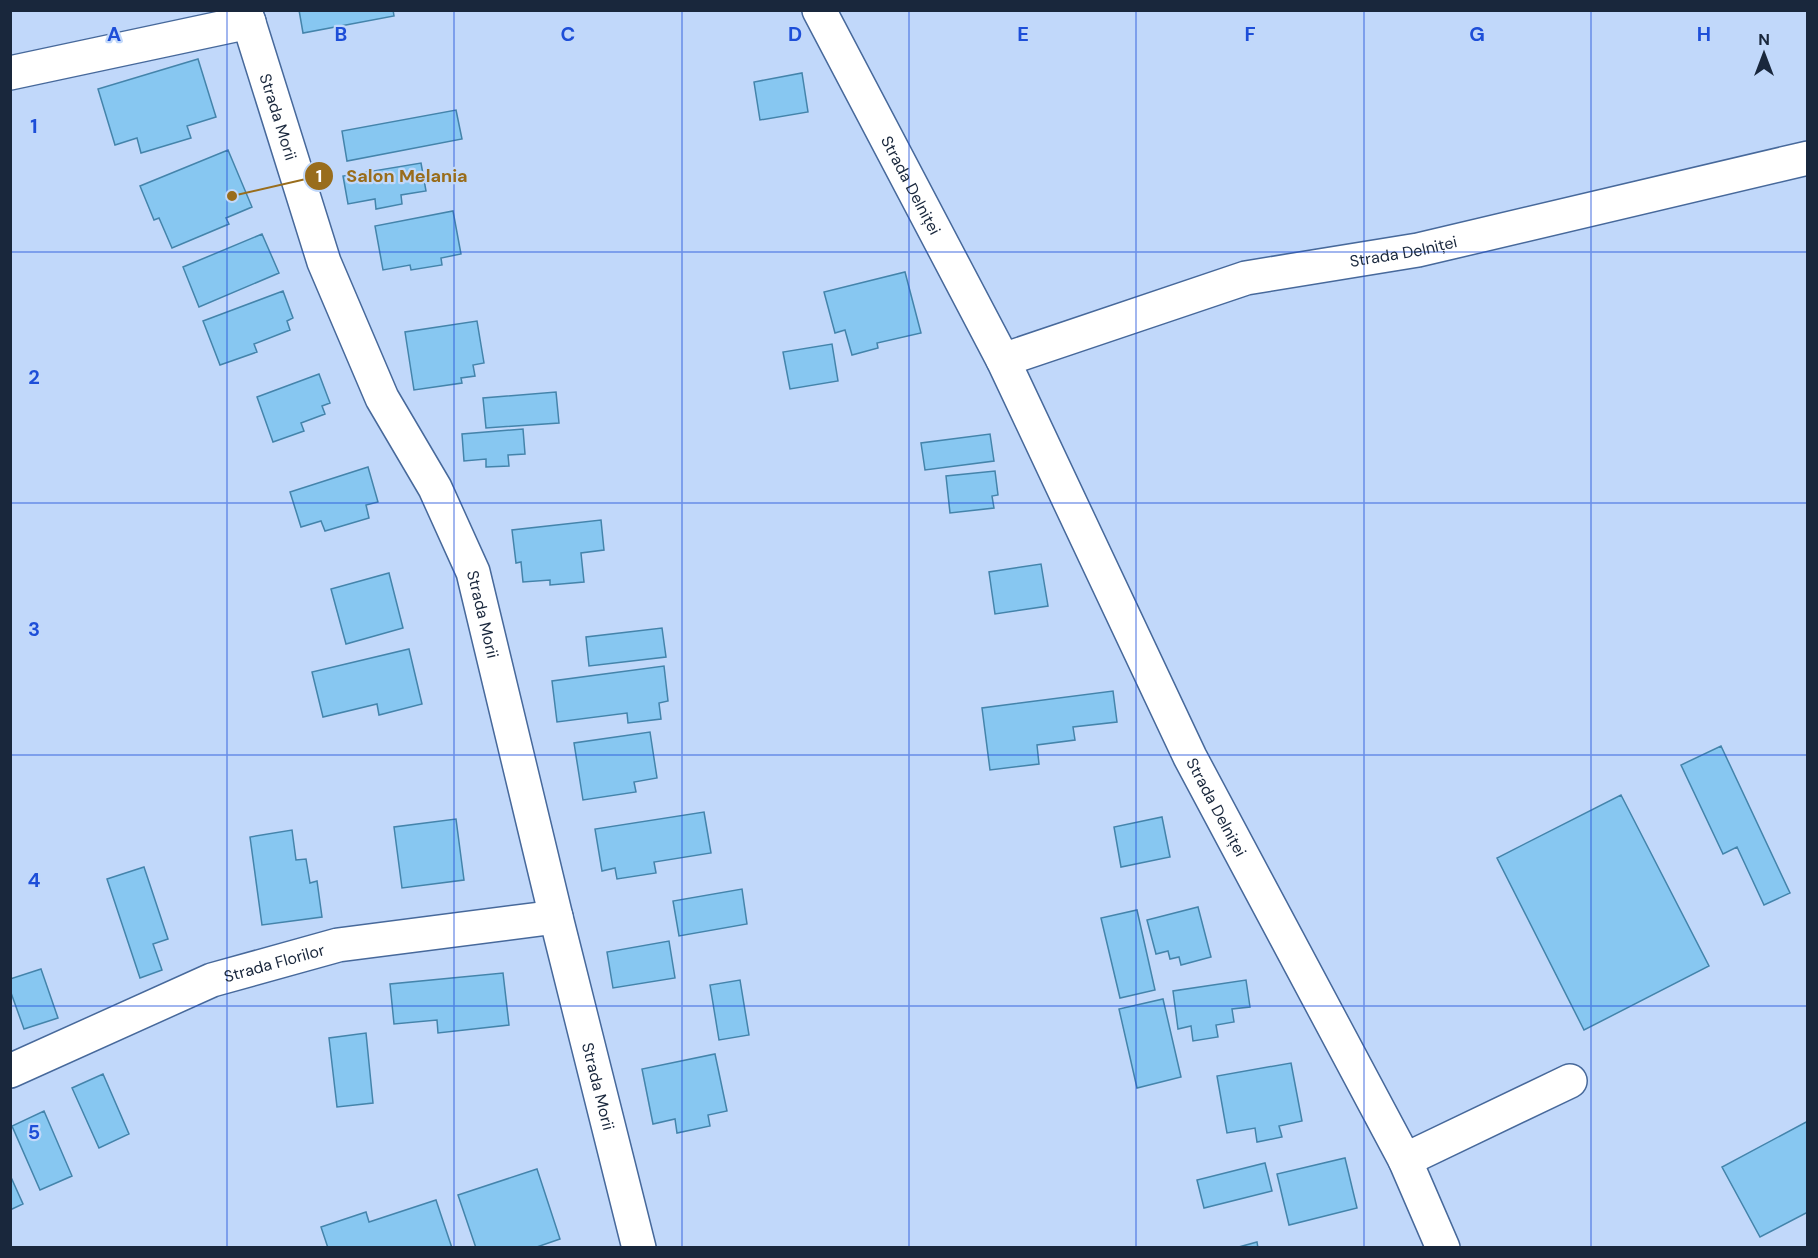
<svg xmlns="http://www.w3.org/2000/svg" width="1818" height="1258" font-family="'DM Sans',sans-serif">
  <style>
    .building { fill: #87c7f1; stroke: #4484ab; stroke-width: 1.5 }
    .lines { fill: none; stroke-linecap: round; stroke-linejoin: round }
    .minor-casing { stroke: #47699b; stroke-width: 36 }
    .minor { stroke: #fff; stroke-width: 33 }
    .grid { fill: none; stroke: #1d4ed8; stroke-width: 1.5; stroke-opacity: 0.55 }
    .labels { text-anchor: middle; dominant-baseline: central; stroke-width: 4.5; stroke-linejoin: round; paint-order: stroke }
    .street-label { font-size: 16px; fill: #19273c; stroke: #c1d8fa }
    .grid-label { font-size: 20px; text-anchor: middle; font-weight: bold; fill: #1d4ed8; stroke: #c1d8fa; stroke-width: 4.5; stroke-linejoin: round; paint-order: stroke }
    .leader { fill: none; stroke: #996d1c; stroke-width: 2 }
    .callout-dot { fill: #996d1c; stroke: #c1d8fa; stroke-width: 2 }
    .mark-label { font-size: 18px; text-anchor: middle; font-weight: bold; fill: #fff }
    .callout-label { font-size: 18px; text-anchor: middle; font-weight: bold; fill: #996d1c; stroke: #c1d8fa; stroke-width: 4.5; stroke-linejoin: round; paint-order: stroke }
  </style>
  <rect width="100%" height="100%" fill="#c1d8fa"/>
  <path class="building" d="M 299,10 L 393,10 L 394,16 L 303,33 Z
    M 198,59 L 216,117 L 187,126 L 191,138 L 141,153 L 137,138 L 115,145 L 98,89 Z
    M 802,73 L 808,112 L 760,120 L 754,82 Z
    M 456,110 L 462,139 L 347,161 L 342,131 Z
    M 228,150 L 252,207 L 226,218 L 229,224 L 172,248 L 159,218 L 154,220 L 140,186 Z
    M 421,163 L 426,191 L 401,195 L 402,204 L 376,209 L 375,199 L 348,204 L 343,176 Z
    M 453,211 L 461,254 L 441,258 L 442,265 L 411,270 L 410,265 L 383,270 L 375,226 Z
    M 262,234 L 279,273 L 199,307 L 183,267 Z
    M 905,272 L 921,333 L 877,343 L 878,348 L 852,355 L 845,330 L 835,333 L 824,292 Z
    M 283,291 L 293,318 L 287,321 L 290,330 L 254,344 L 257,352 L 220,365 L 203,321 Z
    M 477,321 L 484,363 L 473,365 L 475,376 L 461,378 L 462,383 L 414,390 L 405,332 Z
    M 832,344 L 838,381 L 790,389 L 783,352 Z
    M 319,374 L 330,403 L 322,406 L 325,414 L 301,423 L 304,431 L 273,442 L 257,397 Z
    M 556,392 L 559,423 L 486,428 L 483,398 Z
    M 523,429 L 525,454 L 508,455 L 509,466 L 486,467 L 486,459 L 464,461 L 462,434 Z
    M 990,434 L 994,461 L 925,470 L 921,443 Z
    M 368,467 L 378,502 L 366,505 L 369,518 L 325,531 L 321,521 L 301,527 L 290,492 Z
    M 995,471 L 998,495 L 992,496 L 994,508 L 950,513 L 946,476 Z
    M 601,520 L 604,550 L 581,553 L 584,582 L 550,585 L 550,580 L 523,582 L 521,562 L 516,563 L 512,530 Z
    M 1041,564 L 1048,606 L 995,614 L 989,572 Z
    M 389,573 L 403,628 L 346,644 L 331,589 Z
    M 662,628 L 666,657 L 589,666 L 586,637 Z
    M 409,649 L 422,704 L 379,715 L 377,704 L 323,717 L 312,672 Z
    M 664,666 L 668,701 L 659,703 L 661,719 L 628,723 L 627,713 L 557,722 L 552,681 Z
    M 1113,691 L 1117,722 L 1073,727 L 1075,740 L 1037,745 L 1039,764 L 990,770 L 982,708 Z
    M 650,732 L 657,778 L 634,782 L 636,792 L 583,800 L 574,743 Z
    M 1721,746 L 1790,893 L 1764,905 L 1737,847 L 1723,854 L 1681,765 Z
    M 1621,795 L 1709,966 L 1584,1030 L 1497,858 Z
    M 704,812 L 711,853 L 654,862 L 656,873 L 617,879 L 615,868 L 602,871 L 595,829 Z
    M 1162,817 L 1170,857 L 1121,867 L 1114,827 Z
    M 456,819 L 464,880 L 402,888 L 394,827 Z
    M 292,830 L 296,860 L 306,859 L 310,883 L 317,881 L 322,917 L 262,925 L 250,837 Z
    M 144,867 L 168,939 L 153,944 L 162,970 L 140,978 L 107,879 Z
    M 742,889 L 747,924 L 679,936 L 673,901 Z
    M 1198,907 L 1211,957 L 1181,965 L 1179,957 L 1170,959 L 1168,951 L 1156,954 L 1147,920 Z
    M 1137,910 L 1155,990 L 1120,998 L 1101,918 Z
    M 669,941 L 675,978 L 613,988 L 607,952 Z
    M 41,969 L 58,1018 L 24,1029 L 10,990 L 10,979 Z
    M 503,973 L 509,1025 L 438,1033 L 437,1020 L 394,1024 L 390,984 Z
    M 740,980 L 749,1035 L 719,1040 L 710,985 Z
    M 1246,980 L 1250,1007 L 1232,1009 L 1234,1022 L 1216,1025 L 1218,1037 L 1193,1041 L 1191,1026 L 1178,1029 L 1173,991 Z
    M 1163,999 L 1181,1077 L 1137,1088 L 1119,1009 Z
    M 366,1033 L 373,1103 L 337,1107 L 329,1038 Z
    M 715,1054 L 727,1111 L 708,1115 L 710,1126 L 677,1133 L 675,1119 L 653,1124 L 642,1069 Z
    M 1291,1063 L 1302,1121 L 1279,1126 L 1282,1137 L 1257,1142 L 1255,1128 L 1227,1133 L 1217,1076 Z
    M 103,1074 L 129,1134 L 99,1148 L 72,1088 Z
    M 44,1111 L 72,1176 L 40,1190 L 12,1126 Z
    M 1808,1121 L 1808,1212 L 1760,1237 L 1722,1167 Z
    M 1345,1158 L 1357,1208 L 1289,1225 L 1277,1174 Z
    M 1265,1163 L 1272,1191 L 1204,1208 L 1197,1180 Z
    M 537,1169 L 560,1239 L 534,1248 L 476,1248 L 458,1195 Z
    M 10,1175 L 23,1204 L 10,1210 Z
    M 436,1200 L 452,1248 L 328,1248 L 321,1227 L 366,1212 L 369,1222 Z
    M 1257,1242 L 1258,1248 L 1235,1248 Z"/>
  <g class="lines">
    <g class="minor-casing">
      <g id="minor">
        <path id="s1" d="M 245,10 L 324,262 L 382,398 L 435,488 L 473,572 L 556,917 L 639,1248"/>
        <path id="s2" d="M 819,10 L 1003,360 L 1190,757 L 1405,1160 L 1443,1248"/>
        <path d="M 10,73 L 249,22"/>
        <path id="s3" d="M 1003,360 L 1246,278 L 1418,250 L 1808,158"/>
        <path id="s4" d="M 10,1071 L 212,980 L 338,945 L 556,917"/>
        <path d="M 1405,1160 L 1570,1081"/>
      </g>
    </g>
    <use href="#minor" class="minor"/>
  </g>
  <path class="grid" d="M 227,10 L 227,1248M 454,10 L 454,1248M 682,10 L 682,1248M 909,10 L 909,1248M 1136,10 L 1136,1248M 1364,10 L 1364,1248M 1591,10 L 1591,1248M 10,252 L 1808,252M 10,503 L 1808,503M 10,755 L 1808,755M 10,1006 L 1808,1006"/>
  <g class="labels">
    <g class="street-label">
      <text stroke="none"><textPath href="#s1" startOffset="112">Strada Morii</textPath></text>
      <text stroke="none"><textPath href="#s2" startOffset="198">Strada Delniței</textPath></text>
      <text stroke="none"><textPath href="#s3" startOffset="416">Strada Delniței</textPath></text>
      <text stroke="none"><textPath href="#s1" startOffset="652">Strada Morii</textPath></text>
      <text stroke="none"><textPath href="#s2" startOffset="891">Strada Delniței</textPath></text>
      <text stroke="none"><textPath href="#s4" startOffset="286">Strada Florilor</textPath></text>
      <text stroke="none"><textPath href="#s1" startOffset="1138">Strada Morii</textPath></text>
    </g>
  </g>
  <g class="grid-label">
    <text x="114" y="41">A</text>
    <text x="341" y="41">B</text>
    <text x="568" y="41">C</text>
    <text x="795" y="41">D</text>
    <text x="1023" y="41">E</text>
    <text x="1250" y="41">F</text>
    <text x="1477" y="41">G</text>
    <text x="1704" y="41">H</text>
    <text x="34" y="133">1</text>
    <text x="34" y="384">2</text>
    <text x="34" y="636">3</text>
    <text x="34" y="887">4</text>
    <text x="34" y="1139">5</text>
  </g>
  <path class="leader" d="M232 196L319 176"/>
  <g class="callout-dot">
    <circle cx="232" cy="196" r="6"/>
    <circle cx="319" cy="176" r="15"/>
  </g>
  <g class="mark-label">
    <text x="319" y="182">1</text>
  </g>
  <g class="callout-label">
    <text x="407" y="182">Salon Melania</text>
  </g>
  <rect width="1818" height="1258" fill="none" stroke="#19273c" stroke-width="24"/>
  <g transform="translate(1764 54)" stroke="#c1d8fa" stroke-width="4.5" paint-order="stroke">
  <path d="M0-4.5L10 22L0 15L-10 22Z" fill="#19273c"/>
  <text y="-9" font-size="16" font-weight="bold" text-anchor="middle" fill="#19273c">N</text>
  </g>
</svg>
